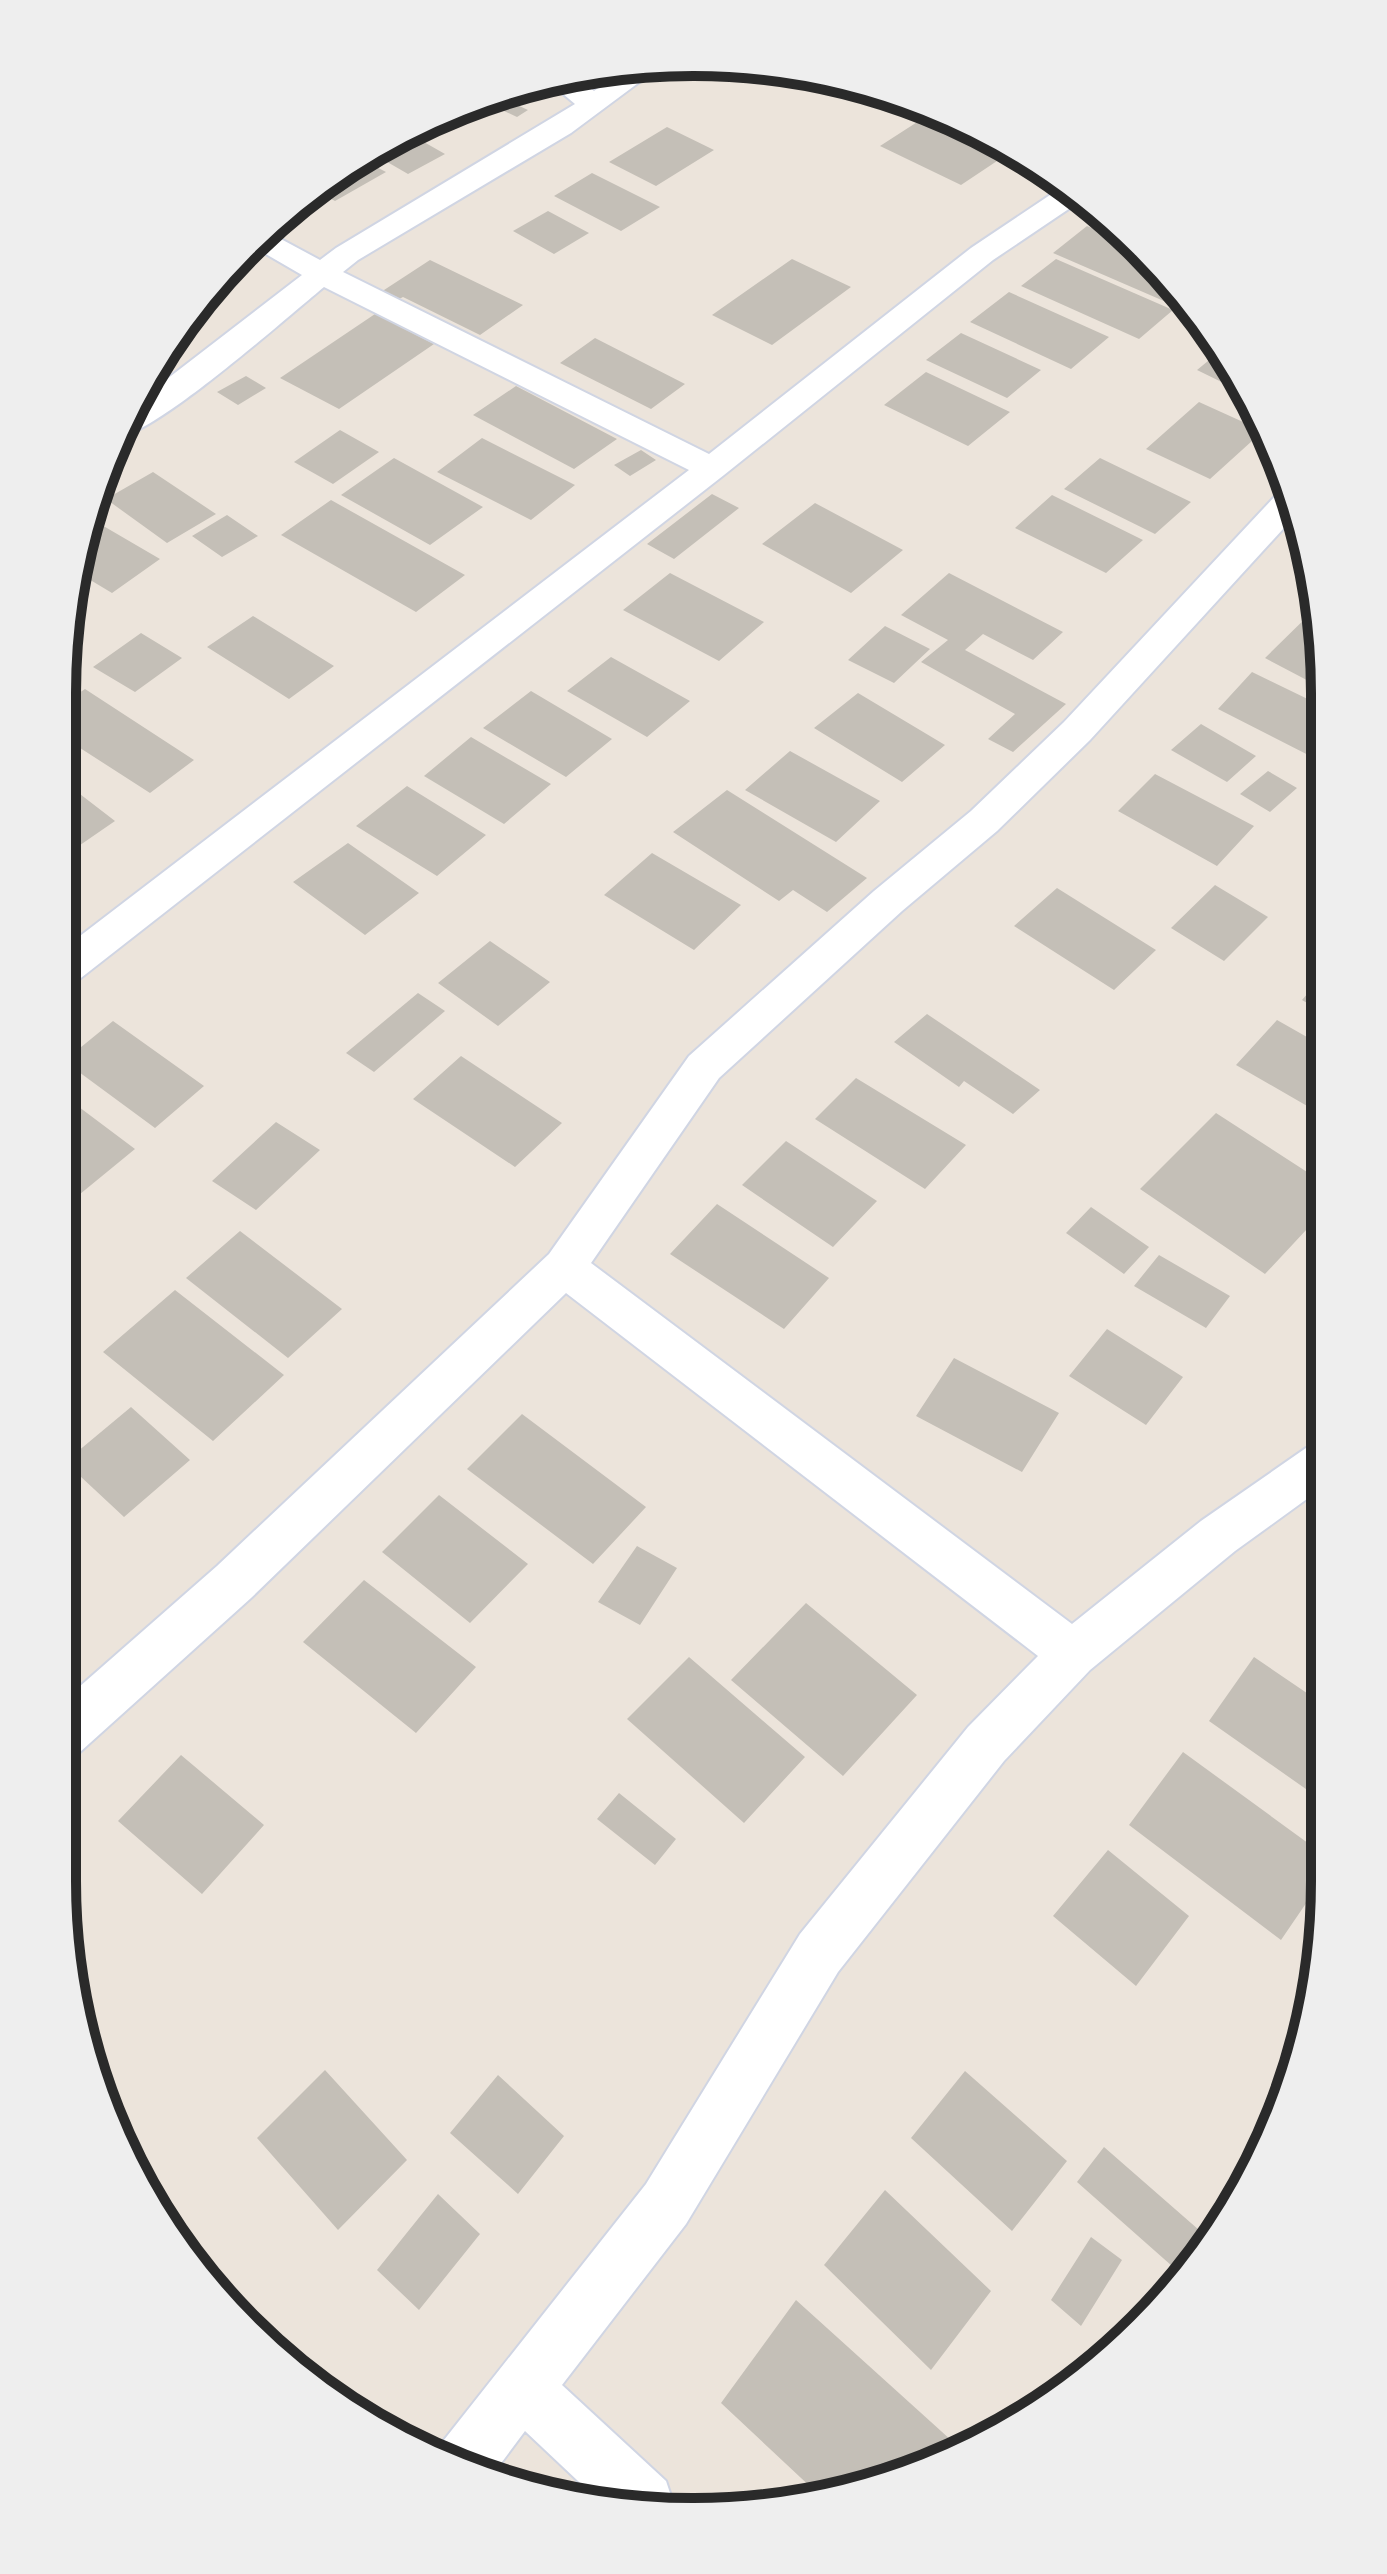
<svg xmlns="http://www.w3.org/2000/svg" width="1387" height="2574" font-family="Manrope,sans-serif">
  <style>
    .building { fill: #c4bfb7 }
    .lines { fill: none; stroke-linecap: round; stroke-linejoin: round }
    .street-casing { stroke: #d0d5e3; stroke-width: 4 }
    .street { fill: #fff; fill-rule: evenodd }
    .rim { fill: none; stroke: #2a2a2a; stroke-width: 10 }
  </style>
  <rect width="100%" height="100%" fill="#ece4db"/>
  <path class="building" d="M 514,91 L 483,108 L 474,103 L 491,95 Z
    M 502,98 L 528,110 L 517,117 L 491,105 Z
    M 925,117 L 1006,155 L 961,185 L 880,146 Z
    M 667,127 L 714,150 L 656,186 L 609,162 Z
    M 408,133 L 445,154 L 408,174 L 370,152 Z
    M 361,159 L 386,172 L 335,201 L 316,191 Z
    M 592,173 L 660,207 L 621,231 L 554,196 Z
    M 548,211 L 589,233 L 554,254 L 513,231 Z
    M 1087,226 L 1137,247 L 1188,302 L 1180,308 L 1053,253 Z
    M 792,259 L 851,287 L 772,345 L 712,315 Z
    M 1056,259 L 1173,310 L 1139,339 L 1021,286 Z
    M 430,260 L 523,305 L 480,335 L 403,297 L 397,300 L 381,292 Z
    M 1009,292 L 1109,337 L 1071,369 L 970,322 Z
    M 375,314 L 434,344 L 339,409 L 280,378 Z
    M 961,333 L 1041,370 L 1007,398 L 926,360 Z
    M 595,338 L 685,384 L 651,409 L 560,363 Z
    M 1219,352 L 1227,365 L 1242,392 L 1197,370 Z
    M 926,372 L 1010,412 L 968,446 L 884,405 Z
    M 246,376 L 266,388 L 238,405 L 217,392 Z
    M 516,386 L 617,439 L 574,469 L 473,415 Z
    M 1199,402 L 1263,431 L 1210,479 L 1146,449 Z
    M 340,430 L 379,452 L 333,484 L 294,462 Z
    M 482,438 L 575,485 L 531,520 L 437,472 Z
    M 641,450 L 656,460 L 630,476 L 614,465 Z
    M 394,458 L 483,507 L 430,545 L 341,495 Z
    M 1100,458 L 1191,502 L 1155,534 L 1064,489 Z
    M 153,472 L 216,514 L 167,543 L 106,499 Z
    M 712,494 L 739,508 L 674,559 L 647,544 Z
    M 1052,495 L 1143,540 L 1106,573 L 1015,528 Z
    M 331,500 L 465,575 L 416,612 L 281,535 Z
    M 815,503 L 903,550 L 851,593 L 762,544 Z
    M 227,515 L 258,536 L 222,557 L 192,536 Z
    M 88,517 L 160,559 L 112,593 L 77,572 Z
    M 670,573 L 764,622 L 719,661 L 623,610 Z
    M 949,573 L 1063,632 L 1033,660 L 983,634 L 965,650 L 1066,704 L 1013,752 L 988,739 L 1015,714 L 921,662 L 948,640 L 901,615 Z
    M 73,593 L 87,602 L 70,613 L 71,607 Z
    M 1318,606 L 1320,611 L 1320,687 L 1265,658 Z
    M 253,616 L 334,666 L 289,699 L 207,647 Z
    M 885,626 L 930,649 L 894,683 L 848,660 Z
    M 141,633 L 182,658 L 135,692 L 93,667 Z
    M 611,657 L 690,701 L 647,737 L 567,691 Z
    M 1252,672 L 1320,705 L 1320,761 L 1218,709 Z
    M 85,689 L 194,760 L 150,793 L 63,737 L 63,704 Z
    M 531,691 L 612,739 L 566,777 L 483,728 Z
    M 858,693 L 945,745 L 902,782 L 814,728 Z
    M 1201,724 L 1256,756 L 1227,782 L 1171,750 Z
    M 471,737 L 551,784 L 504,824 L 424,776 Z
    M 790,751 L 880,801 L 836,842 L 745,790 Z
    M 1268,771 L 1297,788 L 1270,812 L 1240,794 Z
    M 1155,774 L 1254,826 L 1217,866 L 1118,811 Z
    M 63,781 L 115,821 L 70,852 L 63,846 Z
    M 407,786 L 486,835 L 437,876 L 356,826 Z
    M 727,790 L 867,878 L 827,912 L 793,890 L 779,901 L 673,832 Z
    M 348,843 L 419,893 L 365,935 L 293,882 Z
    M 652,853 L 741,905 L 694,950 L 604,895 Z
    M 1215,885 L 1268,917 L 1224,961 L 1171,928 Z
    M 1057,888 L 1156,950 L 1114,990 L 1014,926 Z
    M 490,941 L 550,982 L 498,1026 L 438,983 Z
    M 1321,978 L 1321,1011 L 1302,1000 Z
    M 418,993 L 445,1011 L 374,1072 L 346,1053 Z
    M 927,1014 L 1040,1090 L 1013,1114 L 964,1081 L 959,1087 L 894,1042 Z
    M 1277,1020 L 1321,1045 L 1321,1114 L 1236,1065 Z
    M 113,1021 L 204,1086 L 155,1128 L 64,1061 Z
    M 461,1056 L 562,1123 L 515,1167 L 413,1099 Z
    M 856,1078 L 966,1145 L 925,1189 L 815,1119 Z
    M 63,1095 L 135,1149 L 74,1199 L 63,1190 Z
    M 1216,1113 L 1321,1181 L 1321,1214 L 1265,1274 L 1140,1189 Z
    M 276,1122 L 320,1150 L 256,1210 L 212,1181 Z
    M 786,1141 L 877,1201 L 833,1247 L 742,1185 Z
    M 717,1204 L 829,1278 L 784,1329 L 670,1254 Z
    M 1091,1207 L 1149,1247 L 1124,1274 L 1066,1233 Z
    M 240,1231 L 342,1309 L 288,1358 L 186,1278 Z
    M 1159,1255 L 1230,1296 L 1206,1328 L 1134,1286 Z
    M 175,1290 L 284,1375 L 213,1441 L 103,1352 Z
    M 1107,1329 L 1183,1377 L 1146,1425 L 1069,1376 Z
    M 954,1358 L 1059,1413 L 1022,1472 L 916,1416 Z
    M 131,1407 L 190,1460 L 124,1517 L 65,1462 Z
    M 522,1414 L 646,1507 L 593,1564 L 467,1469 Z
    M 439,1495 L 528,1564 L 470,1623 L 382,1552 Z
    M 637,1546 L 677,1568 L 640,1625 L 598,1602 Z
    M 364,1580 L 476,1667 L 416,1733 L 303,1642 Z
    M 806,1603 L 917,1695 L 843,1776 L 731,1680 Z
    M 689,1657 L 805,1757 L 744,1823 L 627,1719 Z
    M 1254,1657 L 1323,1704 L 1323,1801 L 1209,1721 Z
    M 1183,1752 L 1323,1854 L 1324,1877 L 1281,1940 L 1129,1825 Z
    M 181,1755 L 264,1825 L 202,1894 L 118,1821 Z
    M 619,1793 L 676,1839 L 655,1865 L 597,1819 Z
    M 1108,1850 L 1189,1916 L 1136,1986 L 1053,1916 Z
    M 325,2070 L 407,2160 L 338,2230 L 257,2138 Z
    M 965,2071 L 1067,2161 L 1012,2231 L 911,2138 Z
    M 498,2075 L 564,2136 L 518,2194 L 450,2133 Z
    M 1104,2147 L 1199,2230 L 1172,2266 L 1077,2182 Z
    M 885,2190 L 991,2291 L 931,2370 L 824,2265 Z
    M 438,2194 L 480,2234 L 419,2310 L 377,2270 Z
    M 1091,2237 L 1122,2260 L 1081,2326 L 1051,2300 Z
    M 796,2300 L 962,2450 L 936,2464 L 816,2492 L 721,2403 Z"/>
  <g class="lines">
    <g class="street-casing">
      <path id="street" d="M 661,66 L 571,133 L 358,260 L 343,272 L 709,454 L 971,248 L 1062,187 L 1082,200 L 993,260 L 724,475 L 77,981 L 63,985 L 63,949 L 689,470 L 324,287 C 290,315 153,436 119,436 L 132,406 L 302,275 L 252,246 L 266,231 L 320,260 L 336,248 L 575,104 L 549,82 L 574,76 L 594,91 L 628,67 Z
        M 1287,491 L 1294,517 L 1090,740 L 997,831 L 902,911 L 719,1078 L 591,1263 L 1072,1624 L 1201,1521 L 1306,1448 L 1322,1442 L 1322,1488 L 1235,1551 L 1090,1670 L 1004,1761 L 838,1972 L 686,2224 L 562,2385 L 666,2481 L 674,2505 L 595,2497 L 525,2431 L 493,2474 L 440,2450 L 444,2440 L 646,2184 L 800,1934 L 968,1727 L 1038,1656 L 566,1293 L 251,1598 L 80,1752 L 62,1759 L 62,1702 L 217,1566 L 549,1254 L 689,1056 L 874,891 L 971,811 L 1064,722 L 1278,493 Z"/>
    </g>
    <use href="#street" class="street"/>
  </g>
  <path d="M0 0H1387V2574H0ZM693 76H694A617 617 0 0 1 1311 693V1881A617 617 0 0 1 694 2498H693A617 617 0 0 1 76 1881V693A617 617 0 0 1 693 76Z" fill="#eee" fill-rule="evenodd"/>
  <path class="rim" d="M693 76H694A617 617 0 0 1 1311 693V1881A617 617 0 0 1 694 2498H693A617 617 0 0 1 76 1881V693A617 617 0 0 1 693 76Z"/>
</svg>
